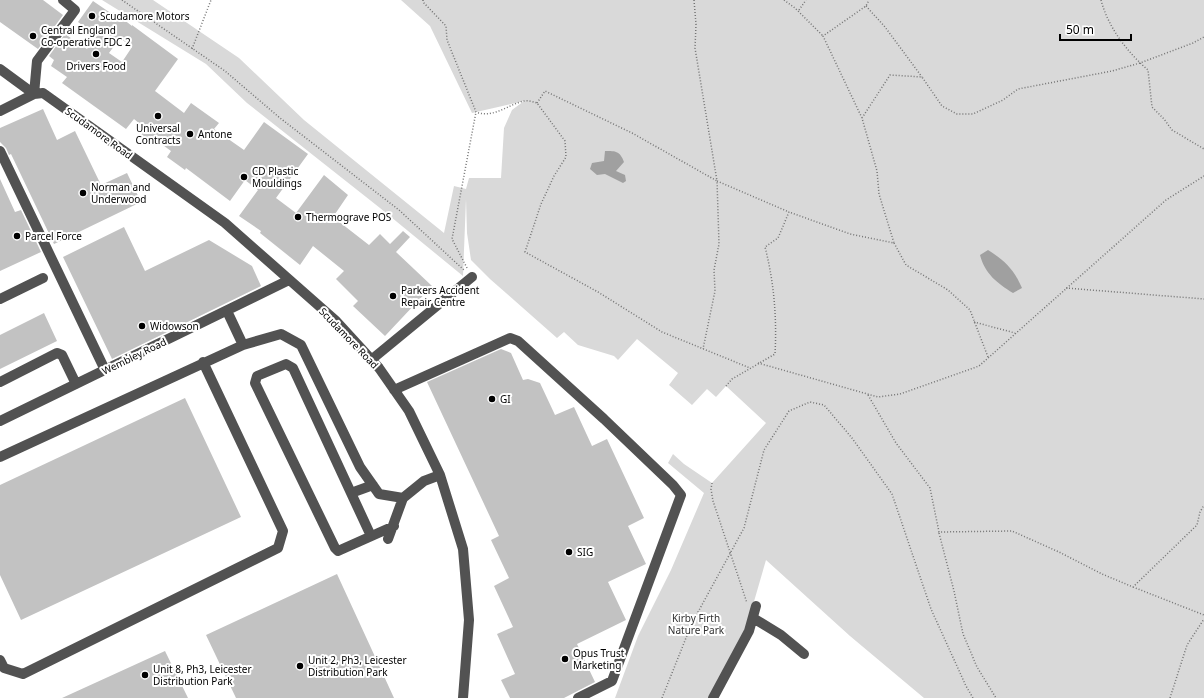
<svg xmlns="http://www.w3.org/2000/svg" width="1204" height="698" font-family="'Noto Sans',sans-serif">
  <style>
    .green { fill: #d9d9d9 }
    .water { fill: #a0a0a0 }
    .building { fill: #c2c2c2; fill-rule: evenodd }
    .lines { fill: none; stroke-linecap: round; stroke-linejoin: round }
    .path { stroke: #747474; stroke-width: 1.5; stroke-dasharray: 1 2; stroke-linecap: butt }
    .minor { stroke: #525252; stroke-width: 10 }
    .poi-dot { fill: #000; stroke: #fff; stroke-width: 1.5 }
    .labels { text-anchor: middle; dominant-baseline: central; stroke-width: 4; stroke-linejoin: round; paint-order: stroke }
    .poi-label { font-size: 10px; fill: #000; stroke: #fff; text-anchor: start }
    .street-label { font-size: 10px; fill: #000; stroke: #fff }
    .park-label { font-size: 10px; fill: #303030; stroke: #fff }
  </style>
  <rect width="100%" height="100%" fill="#fff"/>
  <path class="green" d="M 102,0 L 153,0 L 239,58 L 304,120 L 444,233 L 454,186 L 466,189 L 469,178 L 501,178 L 504,128 L 512,110 L 524,101 L 472,113 L 430,26 L 401,0 L 1204,0 L 1204,698 L 924,698 L 850,636 L 766,560 L 746,629 L 711,698 L 615,698 L 638,636 L 671,570 L 704,493 L 668,463 L 673,454 L 684,464 L 712,483 L 766,423 L 726,386 L 716,397 L 707,389 L 692,405 L 669,385 L 678,373 L 637,339 L 618,360 L 614,356 L 578,345 L 564,332 L 557,338 L 490,279 L 471,260 L 467,233 L 466,199 L 463,276 L 380,208 L 247,103 L 206,64 Z"/>
  <path class="water" d="M 605,151 C 616,151 620,151 624,162 L 616,171 L 625,175 L 626,181 L 623,183 L 605,174 L 597,175 L 590,169 L 592,163 L 604,161 Z
    M 988,250 C 1005,261 1013,268 1022,288 L 1013,293 C 997,283 985,274 980,255 Z"/>
  <path class="building" d="M 0,0 L 43,0 L 63,15 L 38,49 L 0,22 Z
    M 93,1 L 112,14 L 114,12 L 132,26 L 132,25 L 178,59 L 155,91 L 184,113 L 191,103 L 219,123 L 214,129 L 244,150 L 264,122 L 308,154 L 276,198 L 296,213 L 324,175 L 348,195 L 333,217 L 369,245 L 380,234 L 390,244 L 403,231 L 410,237 L 396,252 L 432,286 L 385,336 L 353,306 L 358,301 L 336,279 L 344,271 L 313,246 L 300,265 L 260,233 L 261,231 L 239,216 L 258,190 L 245,180 L 230,201 L 186,168 L 185,170 L 167,157 L 171,151 L 156,140 L 152,144 L 141,135 L 146,129 L 134,119 L 126,129 L 62,83 L 67,77 L 51,66 L 54,60 L 49,56 L 65,34 L 87,49 L 97,36 L 78,22 ZM 120,38 L 132,47 L 122,62 L 109,53 Z
    M 43,109 L 57,140 L 75,131 L 101,185 L 127,173 L 141,202 L 54,244 L 11,154 L 9,155 L 6,148 L 0,142 L 0,128 Z
    M 0,179 L 15,212 L 21,210 L 41,252 L 0,271 Z
    M 124,227 L 145,271 L 209,240 L 252,266 L 261,286 L 112,359 L 63,257 Z
    M 44,313 L 57,341 L 0,369 L 0,335 Z
    M 501,349 L 511,353 L 523,380 L 528,379 L 540,383 L 555,415 L 574,407 L 592,446 L 607,439 L 644,518 L 628,526 L 646,564 L 608,582 L 626,620 L 577,644 L 595,682 L 564,698 L 510,698 L 501,680 L 515,674 L 497,634 L 513,627 L 494,586 L 509,578 L 491,540 L 499,536 L 427,382 Z
    M 185,398 L 241,517 L 21,620 L 0,575 L 0,485 Z
    M 337,574 L 394,698 L 236,698 L 206,635 Z
    M 165,651 L 188,698 L 62,698 Z"/>
  <g class="lines">
    <path class="path" d="M 122,0 L 225,71 L 280,118 L 399,210 L 465,271
      M 423,0 L 423,2 L 446,26 L 447,40 L 476,112 C 493,119 509,104 524,101 C 528,100 533,102 537,103 L 565,141 L 566,157 L 554,176 L 541,204 L 525,252 L 598,292 L 662,332 L 750,368
      M 694,0 L 696,24 L 695,48 L 717,181 L 789,212
      M 784,0 L 795,8 L 823,36
      M 1101,0 C 1108,27 1127,52 1148,70 L 1152,107 L 1164,119 L 1172,130 L 1204,149
      M 866,6 L 885,27 L 922,77
      M 799,10 L 806,0
      M 192,49 L 211,0
      M 537,103 L 545,91 L 632,133 L 717,181 L 719,244 L 714,270 L 715,291 L 703,349
      M 862,118 L 823,36 L 866,6 L 869,0
      M 894,243 L 906,265 L 948,290 L 970,310 L 988,357
      M 467,268 L 452,239 L 476,112
      M 1066,288 L 1204,299
      M 974,322 L 1015,333
      M 758,363 L 878,397 L 900,394 L 979,366 L 1166,200 L 1204,176
      M 726,386 L 732,379 L 775,354 C 777,318 774,282 765,247 L 778,238 L 789,212 L 850,234 L 894,243 L 879,194 L 877,171 L 862,118 L 890,75 L 922,77 L 942,106 L 957,114 L 973,114 L 1003,100 L 1018,89 L 1112,71 L 1140,63 L 1193,43 L 1204,37
      M 868,395 L 896,443 L 930,488 L 939,532 L 1012,531 L 1059,552 L 1102,574 L 1133,587 L 1197,525 L 1200,512 L 1204,505
      M 712,483 L 711,489 L 713,501 L 747,603
      M 939,533 L 954,591 L 963,634 L 977,667 L 996,698
      M 1133,587 L 1204,615
      M 662,698 L 692,623 L 744,528 L 764,450 L 789,411 L 810,402 L 824,405 L 852,438 L 892,494 L 931,609 L 966,686 L 973,698
      M 1170,698 L 1187,645 L 1204,619"/>
    <path class="minor" d="M 0,69 L 34,94
      M 34,94 L 37,61 L 75,10 L 63,0
      M 0,111 L 34,94 L 43,93 L 225,223 L 335,320 L 379,368 L 409,411 L 440,475 L 463,549 L 469,620 L 463,698
      M 0,151 L 105,370
      M 0,299 L 43,278
      M 227,311 L 243,345
      M 371,360 L 472,277
      M 0,382 L 57,353 L 62,355 L 76,384
      M 394,390 L 510,338 L 518,341 L 604,419 L 673,485 L 681,495 L 612,681 L 578,698
      M 0,421 L 289,280
      M 0,457 L 243,345 L 281,334 L 301,345 L 360,467 L 379,494 L 403,498
      M 351,493 L 373,485
      M 371,536 L 293,368 L 286,364 L 257,376 L 255,383 L 335,548 L 338,551 L 394,526
      M 388,539 L 403,498 L 424,481 L 440,475
      M 753,618 L 781,635 L 804,654
      M 0,660 L 4,668 L 23,674 L 278,548 L 283,531 L 203,362
      M 713,698 L 749,631 L 756,606"/>
  </g>
  <g class="poi-dot">
    <circle cx="92" cy="16" r="4"/>
    <circle cx="33" cy="36" r="4"/>
    <circle cx="96" cy="54" r="4"/>
    <circle cx="158" cy="116" r="4"/>
    <circle cx="190" cy="134" r="4"/>
    <circle cx="244" cy="177" r="4"/>
    <circle cx="83" cy="193" r="4"/>
    <circle cx="298" cy="217" r="4"/>
    <circle cx="17" cy="236" r="4"/>
    <circle cx="393" cy="296" r="4"/>
    <circle cx="142" cy="326" r="4"/>
    <circle cx="492" cy="399" r="4"/>
    <circle cx="569" cy="552" r="4"/>
    <circle cx="565" cy="659" r="4"/>
    <circle cx="300" cy="666" r="4"/>
    <circle cx="145" cy="675" r="4"/>
  </g>
  <g class="labels">
    <g class="poi-label">
      <text x="100" y="16">Scudamore Motors</text>
      <text x="41" y="30">Central England<tspan x="41" dy="12">Co-operative FDC 2</tspan></text>
      <text x="96" y="66" text-anchor="middle">Drivers Food</text>
      <text x="158" y="128" text-anchor="middle">Universal<tspan x="158" dy="12">Contracts</tspan></text>
      <text x="198" y="134">Antone</text>
      <text x="252" y="171">CD Plastic<tspan x="252" dy="12">Mouldings</tspan></text>
      <text x="91" y="187">Norman and<tspan x="91" dy="12">Underwood</tspan></text>
      <text x="306" y="217">Thermograve POS</text>
      <text x="25" y="236">Parcel Force</text>
      <text x="401" y="290">Parkers Accident<tspan x="401" dy="12">Repair Centre</tspan></text>
      <text x="150" y="326">Widowson</text>
      <text x="500" y="399">GI</text>
      <text x="577" y="552">SIG</text>
      <text x="573" y="653">Opus Trust<tspan x="573" dy="12">Marketing</tspan></text>
      <text x="308" y="660">Unit 2, Ph3, Leicester<tspan x="308" dy="12">Distribution Park</tspan></text>
      <text x="153" y="669">Unit 8, Ph3, Leicester<tspan x="153" dy="12">Distribution Park</tspan></text>
    </g>
    <g class="street-label">
      <text transform="translate(99 133) rotate(36)">Scudamore Road</text>
      <text transform="translate(349 338) rotate(46)">Scudamore Road</text>
      <text transform="translate(134 356) rotate(-26)">Wembley Road</text>
    </g>
    <g class="park-label">
      <text x="696" y="618">Kirby Firth<tspan x="696" dy="12">Nature Park</tspan></text>
    </g>
  </g>
  <path d="M1060 34v6h71v-6" fill="none" stroke="#000000" stroke-width="2"/>
  <text x="1066" y="34" font-size="12" fill="#000000" stroke="#ffffff" stroke-width="3" paint-order="stroke">50 m</text>
</svg>
